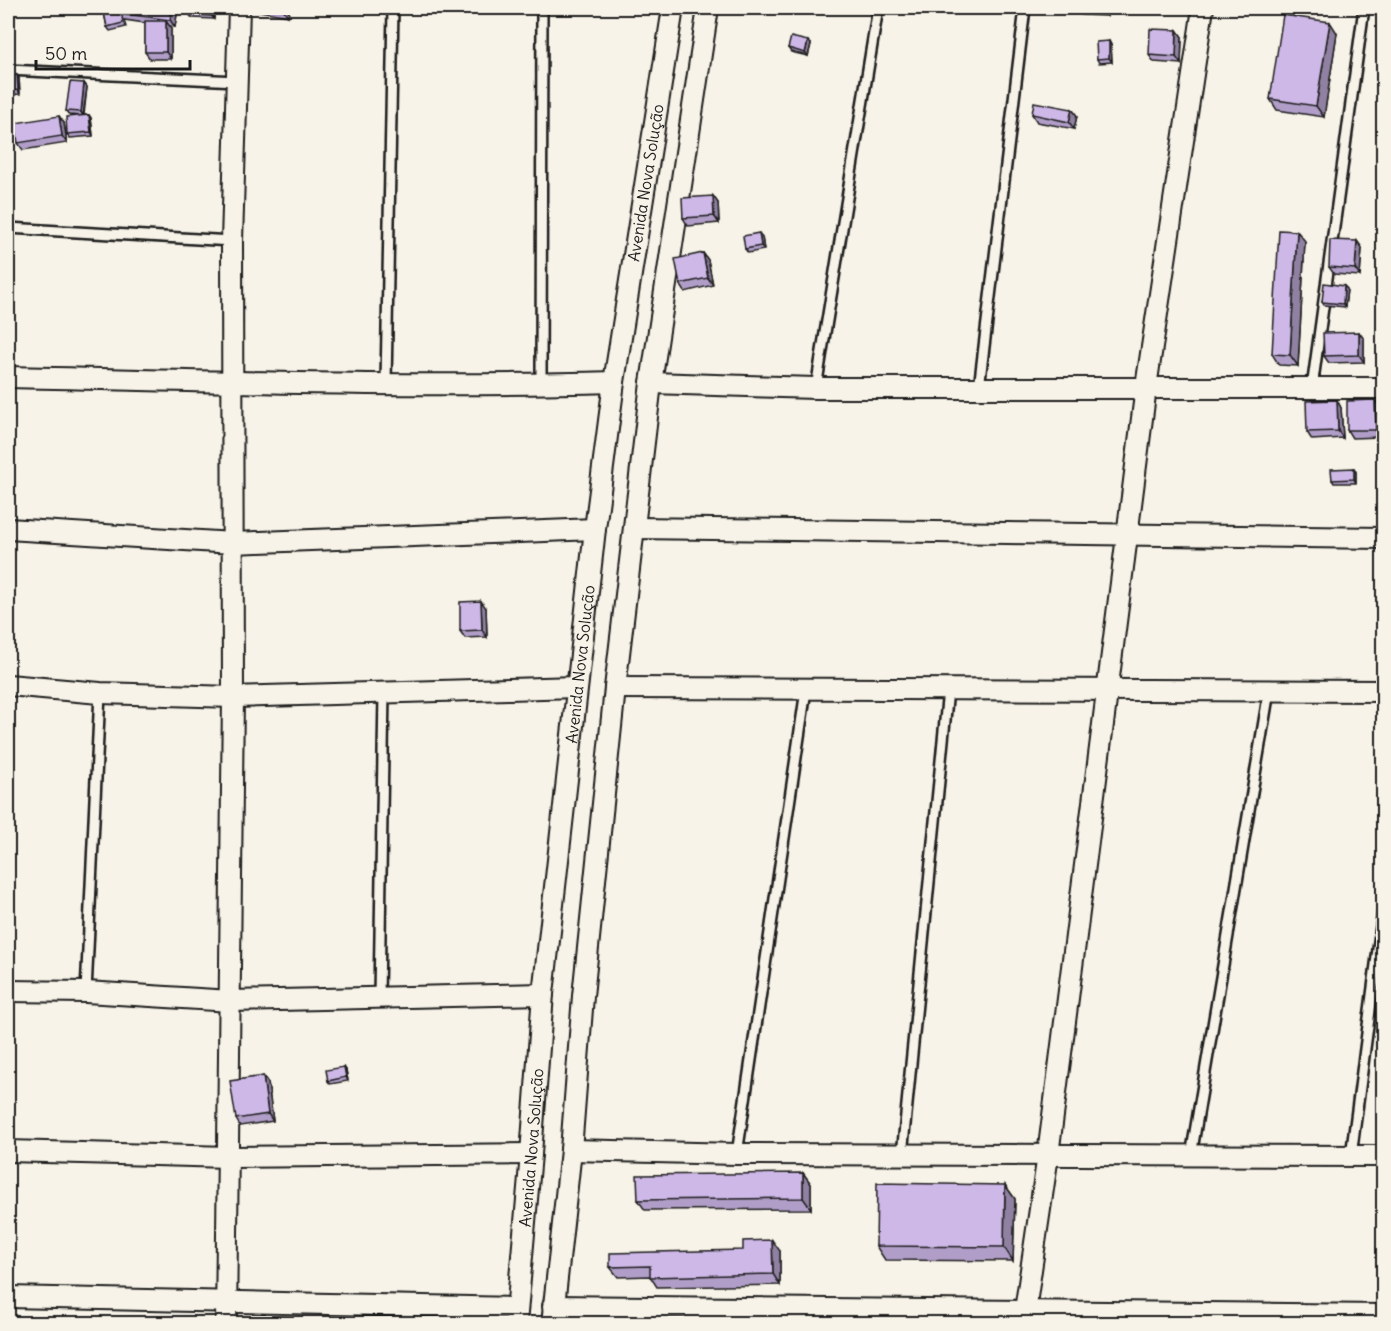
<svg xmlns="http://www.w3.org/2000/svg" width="1391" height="1331" font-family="Delius,sans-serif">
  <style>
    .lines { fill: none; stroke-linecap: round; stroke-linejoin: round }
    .lane-casing { stroke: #1c1c1c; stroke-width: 14 }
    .street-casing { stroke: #1c1c1c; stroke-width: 24 }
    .lane { stroke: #f7f3e8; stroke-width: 9 }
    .street { stroke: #f7f3e8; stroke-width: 20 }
    .wall { fill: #b19ec8; stroke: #1c1c1c; stroke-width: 1.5 }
    .shaded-wall { fill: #9081a2; stroke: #1c1c1c; stroke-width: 1.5 }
    .building { fill: #ceb8e8; stroke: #1c1c1c; stroke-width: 1.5 }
    .labels { text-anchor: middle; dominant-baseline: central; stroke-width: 5; stroke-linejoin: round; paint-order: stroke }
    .street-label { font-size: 16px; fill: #1c1c1c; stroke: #f7f3e8 }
  </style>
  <rect width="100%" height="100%" fill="#f7f3e8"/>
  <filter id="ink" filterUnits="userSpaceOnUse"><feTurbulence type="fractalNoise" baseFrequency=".0167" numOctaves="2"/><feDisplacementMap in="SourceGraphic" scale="12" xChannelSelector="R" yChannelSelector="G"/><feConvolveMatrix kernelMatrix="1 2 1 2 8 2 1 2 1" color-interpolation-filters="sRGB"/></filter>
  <g filter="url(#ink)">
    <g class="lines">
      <g class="lane-casing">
        <path id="lane" d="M 8,70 L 237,81
          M 8,228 L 232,241
          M 386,383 L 393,8
          M 541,384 L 542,8
          M 816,388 L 878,8
          M 979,388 L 1025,8
          M 1312,388 L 1364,8
          M 86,992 L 100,693
          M 379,997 L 384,693
          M 737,1154 L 806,690
          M 902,1155 L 948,690
          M 1191,1156 L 1269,691
          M 1351,1156 L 1384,903"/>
      </g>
      <g class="street-casing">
        <g id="street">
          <path d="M 8,377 C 209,381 412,388 614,382"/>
          <path d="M 651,383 L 816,388 L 1384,388"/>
          <path d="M 634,528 L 1384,538"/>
          <path d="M 8,529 L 233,543 L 595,529"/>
          <path d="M 8,685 L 100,693 L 233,697 L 576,687"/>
          <path d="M 615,688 L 1384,691"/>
          <path d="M 8,991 L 86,992 L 231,1001 L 543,994"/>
          <path d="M 571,1150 L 737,1154 L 1384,1156"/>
          <path d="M 8,1151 L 229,1157 L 531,1154"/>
          <path d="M 8,1297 L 517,1308"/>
          <path d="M 553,1306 L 1384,1315"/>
          <path d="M 226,1324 L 233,697 L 232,241 L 239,8"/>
          <path id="s1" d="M 516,1324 L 531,1154 L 543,994 L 595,529 L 614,382 L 673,8"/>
          <path d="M 552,1324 L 571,1150 L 583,996 L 615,688 L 651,383 L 708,8"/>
          <path d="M 1023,1324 L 1048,1155 L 1146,387 L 1203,8"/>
        </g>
      </g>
      <use href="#lane" class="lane"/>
      <use href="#street" class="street"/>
    </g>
    <path class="wall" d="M 103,8 L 178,8 L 175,27 L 170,26 L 171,28 L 171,59 L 150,59 L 145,52 L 145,23 L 124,20 L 126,27 L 110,31 L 107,27 Z
      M 215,8 L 214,19 L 192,18 L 189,14 Z
      M 247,8 L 290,8 L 288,16 L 248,9 Z
      M 1107,8 L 1107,16 L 1082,15 L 1079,11 Z
      M 1177,30 L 1182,37 L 1181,64 L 1154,62 L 1149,55 Z
      M 1337,33 L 1324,117 L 1277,110 L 1270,99 Z
      M 1109,41 L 1111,45 L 1112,62 L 1099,63 L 1097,59 Z
      M 811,44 L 808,56 L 791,52 L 788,48 Z
      M 8,75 L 17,75 L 19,78 L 20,94 L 8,95 Z
      M 84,83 L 87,87 L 84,115 L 89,115 L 91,118 L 93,136 L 70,138 L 67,134 L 81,116 L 69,115 L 66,111 Z
      M 1072,109 L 1077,116 L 1074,129 L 1037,122 L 1032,114 Z
      M 59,116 L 64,123 L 67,143 L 23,150 L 18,143 Z
      M 713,196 L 718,203 L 719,223 L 688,226 L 683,218 Z
      M 762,237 L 764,250 L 748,253 L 745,249 Z
      M 1305,241 L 1298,366 L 1279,365 L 1272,354 Z
      M 1357,241 L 1362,248 L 1360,276 L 1334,274 L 1329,267 Z
      M 703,253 L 708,260 L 713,285 L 685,292 L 680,284 Z
      M 1344,286 L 1347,289 L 1345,307 L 1324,305 L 1322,302 Z
      M 1364,339 L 1364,362 L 1329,363 L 1324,356 Z
      M 1337,400 L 1341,408 L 1343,438 L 1312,440 L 1307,432 Z
      M 1380,407 L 1380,437 L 1352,438 L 1347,430 Z
      M 1354,468 L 1356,472 L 1356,483 L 1334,483 L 1332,480 Z
      M 486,608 L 487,637 L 465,638 L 460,631 Z
      M 344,1067 L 346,1070 L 348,1081 L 330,1084 L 328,1081 Z
      M 263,1076 L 268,1083 L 273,1121 L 240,1126 L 236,1119 Z
      M 803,1173 L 811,1184 L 811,1209 L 645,1210 L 638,1200 Z
      M 1005,1185 L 1015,1199 L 1013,1261 L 885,1260 L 876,1246 Z
      M 780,1251 L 780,1285 L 657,1287 L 650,1276 L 618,1277 L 610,1267 Z"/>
    <path class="shaded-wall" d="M 172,8 L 178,8 L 175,27 L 170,20 Z
      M 213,8 L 215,8 L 214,19 L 212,16 Z
      M 284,8 L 290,8 L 288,16 L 283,9 Z
      M 1105,8 L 1107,8 L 1107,16 L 1104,12 Z
      M 166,21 L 171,28 L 171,59 L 166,52 Z
      M 1330,22 L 1337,33 L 1324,117 L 1316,106 Z
      M 1177,30 L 1182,37 L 1181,64 L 1176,57 Z
      M 808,41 L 811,44 L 808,56 L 805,53 Z
      M 1109,41 L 1111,45 L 1112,62 L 1109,58 Z
      M 17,75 L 19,78 L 20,94 L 18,90 Z
      M 84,83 L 87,87 L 83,116 L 81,112 Z
      M 1072,109 L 1077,116 L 1074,129 L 1069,122 Z
      M 89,115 L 91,118 L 93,136 L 91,132 Z
      M 59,116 L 64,123 L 67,143 L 62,136 Z
      M 713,196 L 718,203 L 719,223 L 714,216 Z
      M 1297,231 L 1305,241 L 1298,366 L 1290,355 Z
      M 759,233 L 762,237 L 764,250 L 761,246 Z
      M 1357,241 L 1362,248 L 1360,276 L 1355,269 Z
      M 703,253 L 708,260 L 713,285 L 708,278 Z
      M 1344,286 L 1347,289 L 1345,307 L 1343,304 Z
      M 1359,332 L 1364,339 L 1364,362 L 1359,355 Z
      M 1337,400 L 1341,408 L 1343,438 L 1338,431 Z
      M 1375,400 L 1380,407 L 1380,437 L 1376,430 Z
      M 1354,468 L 1356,472 L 1356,483 L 1354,479 Z
      M 481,601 L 486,608 L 487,637 L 482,630 Z
      M 344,1067 L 346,1070 L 348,1081 L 346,1077 Z
      M 263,1076 L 268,1083 L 273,1121 L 268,1114 Z
      M 803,1173 L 811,1184 L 811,1209 L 803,1198 Z
      M 1005,1185 L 1015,1199 L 1013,1261 L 1004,1247 Z
      M 772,1240 L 780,1251 L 780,1285 L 773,1274 Z"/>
    <path class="building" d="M 103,8 L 120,8 L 119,13 L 122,16 L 123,23 L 107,27 Z
      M 120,8 L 172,8 L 170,20 L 119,13 Z
      M 190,8 L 213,8 L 212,16 L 189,14 Z
      M 1079,8 L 1105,8 L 1104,12 L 1079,11 Z
      M 1283,15 L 1330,22 L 1316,106 L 1270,99 Z
      M 145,21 L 166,21 L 166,52 L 145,52 Z
      M 1150,29 L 1177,30 L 1176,57 L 1149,55 Z
      M 791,37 L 808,41 L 805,53 L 788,48 Z
      M 1109,41 L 1109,58 L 1097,59 L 1096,42 Z
      M 8,75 L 17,75 L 18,90 L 8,91 Z
      M 70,82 L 84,83 L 81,112 L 66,111 Z
      M 1034,102 L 1072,109 L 1069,122 L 1032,114 Z
      M 89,115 L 91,132 L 67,134 L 66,117 Z
      M 59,116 L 62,136 L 18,143 L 15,123 Z
      M 713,196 L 714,216 L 683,218 L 682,198 Z
      M 1279,230 L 1297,231 L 1290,355 L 1272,354 Z
      M 759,233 L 761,246 L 745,249 L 743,236 Z
      M 1330,240 L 1357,241 L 1355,269 L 1329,267 Z
      M 703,253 L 708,278 L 680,284 L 675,259 Z
      M 1324,283 L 1344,286 L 1343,304 L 1322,302 Z
      M 1383,326 L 1383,361 L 1379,361 Z
      M 1359,332 L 1359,355 L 1324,356 L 1323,333 Z
      M 1337,400 L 1338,431 L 1307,432 L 1306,401 Z
      M 1375,400 L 1376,430 L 1347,430 L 1347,401 Z
      M 1354,468 L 1354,479 L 1332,480 L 1331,469 Z
      M 481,601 L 482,630 L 460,631 L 460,602 Z
      M 344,1067 L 346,1077 L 328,1081 L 326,1070 Z
      M 263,1076 L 268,1114 L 236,1119 L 230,1081 Z
      M 803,1173 L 803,1198 L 638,1200 L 637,1175 Z
      M 877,1183 L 1005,1185 L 1004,1247 L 876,1246 Z
      M 772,1240 L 773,1274 L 650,1277 L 650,1266 L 610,1267 L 610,1253 L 743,1250 L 743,1241 Z"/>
  </g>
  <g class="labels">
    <g class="street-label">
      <text stroke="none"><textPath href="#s1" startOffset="1149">Avenida Nova Solução</textPath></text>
      <text stroke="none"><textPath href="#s1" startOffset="663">Avenida Nova Solução</textPath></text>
      <text stroke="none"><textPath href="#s1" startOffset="177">Avenida Nova Solução</textPath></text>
    </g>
  </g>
  <rect width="1391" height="1331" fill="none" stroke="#f7f3e8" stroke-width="30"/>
  <rect x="15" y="15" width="1361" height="1301" fill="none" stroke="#1c1c1c" stroke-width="2" filter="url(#ink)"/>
  <path d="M36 60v9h154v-9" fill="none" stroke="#1c1c1c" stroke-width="3"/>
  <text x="45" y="60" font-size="18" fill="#1c1c1c" stroke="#f7f3e8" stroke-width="4.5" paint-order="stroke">50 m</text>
</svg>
